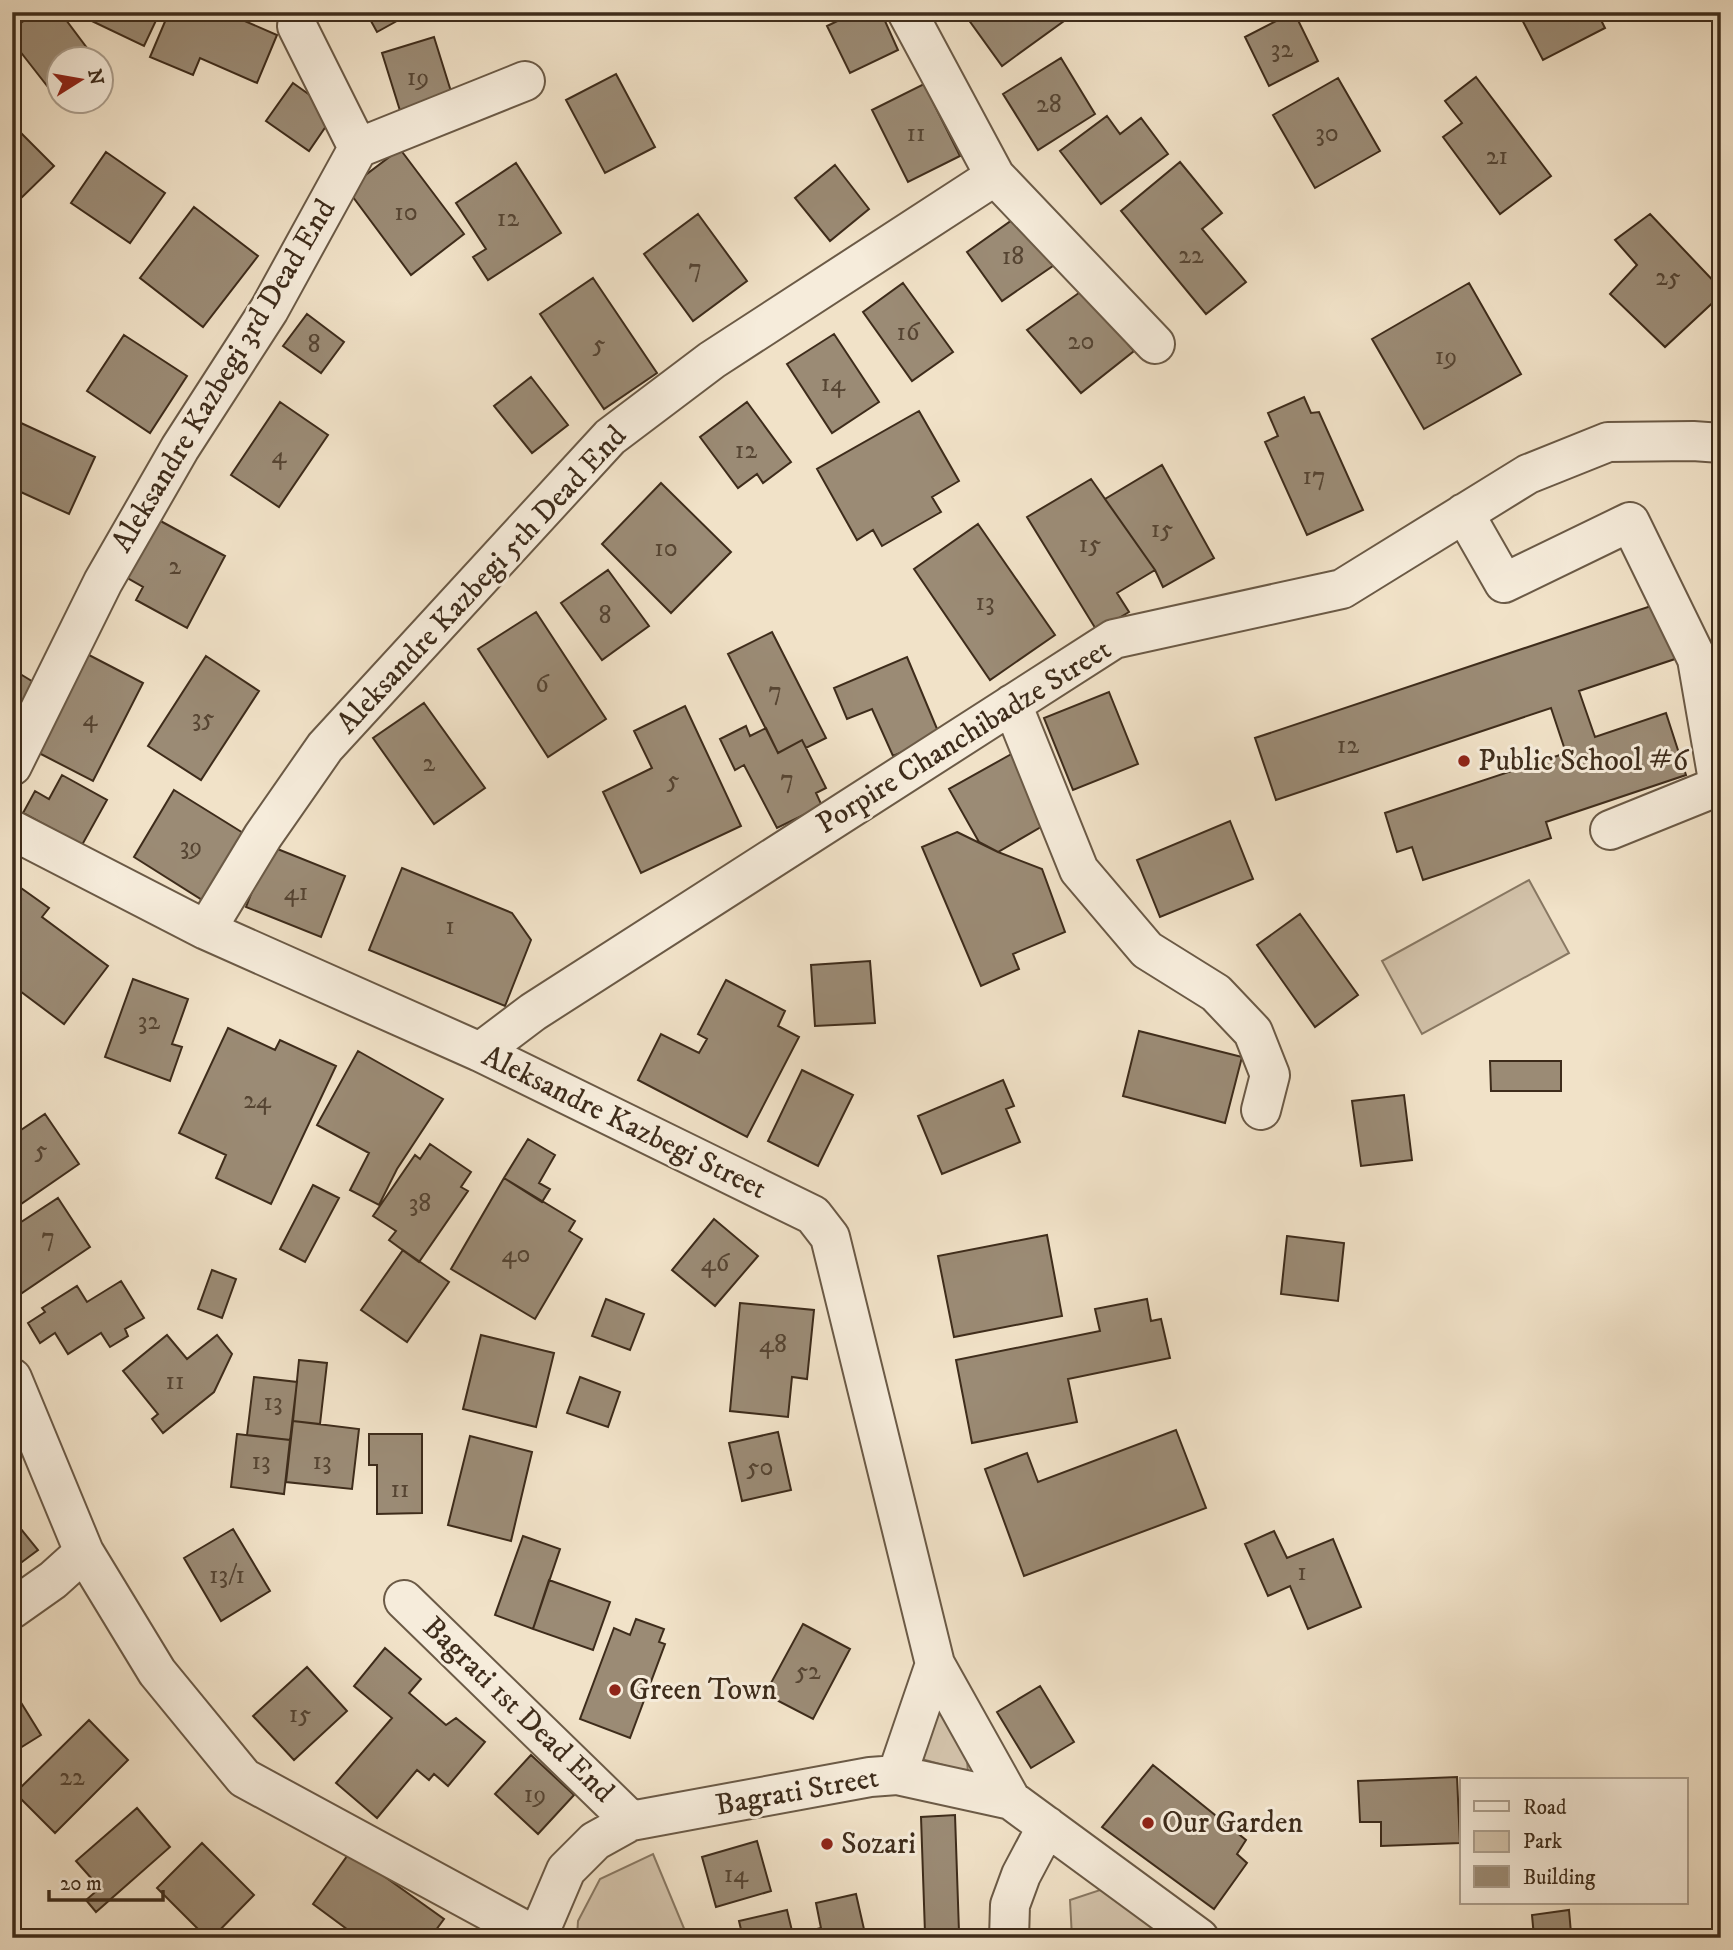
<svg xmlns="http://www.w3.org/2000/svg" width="1733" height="1950" font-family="'IM FELL DW Pica',serif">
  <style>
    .green { fill: #d3c3ab; stroke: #887863; stroke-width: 2 }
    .building { fill: #9b8b75; stroke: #3e2c1b; stroke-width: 2 }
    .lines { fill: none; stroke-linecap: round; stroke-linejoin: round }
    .minor-casing { stroke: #6b5a46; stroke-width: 42 }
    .minor { stroke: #f6ecdb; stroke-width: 38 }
    .poi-dot { fill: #8f2418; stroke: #f6ecdb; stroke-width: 2.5 }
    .labels { text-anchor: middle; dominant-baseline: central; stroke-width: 6; stroke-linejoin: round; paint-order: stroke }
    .number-label { font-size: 26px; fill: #554432 }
    .street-label { font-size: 30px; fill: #3e2c1b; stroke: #f6ecdb }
    .poi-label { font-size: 30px; fill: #3e2c1b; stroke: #f6ecdb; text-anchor: start }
  </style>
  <rect width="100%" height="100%" fill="#f1e2c8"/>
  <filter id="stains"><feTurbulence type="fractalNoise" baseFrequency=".00286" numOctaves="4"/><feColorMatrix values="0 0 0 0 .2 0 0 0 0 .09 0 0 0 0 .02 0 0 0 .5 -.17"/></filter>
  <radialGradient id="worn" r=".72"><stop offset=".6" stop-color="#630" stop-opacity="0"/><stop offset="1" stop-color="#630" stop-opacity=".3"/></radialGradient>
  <path class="green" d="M 1529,880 L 1569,953 L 1422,1034 L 1382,961 Z
    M 937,1693 L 966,1748 L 968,1772 L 911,1756 Z
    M 653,1854 L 688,1938 L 577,1938 L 578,1921 L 600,1879 Z
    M 1106,1888 L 1170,1938 L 1072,1938 L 1070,1900 Z"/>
  <path class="building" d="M 35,12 L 60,12 L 96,60 L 60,60 L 60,102 L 67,102 L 62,105 L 12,41 L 12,30 Z
    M 73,12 L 160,12 L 144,46 Z
    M 169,12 L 224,12 L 277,35 L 257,83 L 200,58 L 193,75 L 150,57 Z
    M 366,12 L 413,12 L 377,32 Z
    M 856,12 L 881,12 L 898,50 L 850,73 L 827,26 Z
    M 963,12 L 1057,12 L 1064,21 L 1002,66 Z
    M 1294,12 L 1318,61 L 1269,86 L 1245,37 Z
    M 1518,12 L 1597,12 L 1605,28 L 1543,60 Z
    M 434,37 L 454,101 L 402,117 L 382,53 Z
    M 1061,58 L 1095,114 L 1038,150 L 1003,94 Z
    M 616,74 L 655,147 L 605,173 L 566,100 Z
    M 1476,77 L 1551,176 L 1500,214 L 1443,137 L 1462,123 L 1445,101 Z
    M 1338,78 L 1380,151 L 1315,188 L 1273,115 Z
    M 293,83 L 335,113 L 309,151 L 266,121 Z
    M 924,84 L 960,156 L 908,182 L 872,110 Z
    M 1107,116 L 1120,134 L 1141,118 L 1168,154 L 1101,204 L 1060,151 Z
    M 12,124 L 54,166 L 12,207 Z
    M 400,149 L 464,234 L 411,275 L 347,189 Z
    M 106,152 L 165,193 L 130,243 L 71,203 Z
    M 1180,162 L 1222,213 L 1202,229 L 1246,282 L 1206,314 L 1121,211 Z
    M 516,163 L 561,233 L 488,280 L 473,257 L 486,249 L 456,203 Z
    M 835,165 L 869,209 L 830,241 L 795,198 Z
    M 194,207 L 258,256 L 203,327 L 140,278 Z
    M 698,214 L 747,281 L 693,321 L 644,254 Z
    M 1650,214 L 1721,289 L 1721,295 L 1665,347 L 1610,294 L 1637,265 L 1615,240 Z
    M 1019,215 L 1060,261 L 1002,301 L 967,252 Z
    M 593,278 L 657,373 L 604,409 L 540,314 Z
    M 903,283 L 953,352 L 912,381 L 863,312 Z
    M 1469,283 L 1521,374 L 1424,429 L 1372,339 Z
    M 1083,290 L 1134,351 L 1081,393 L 1027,330 Z
    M 307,314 L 344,342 L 321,373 L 283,346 Z
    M 834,334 L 879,402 L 832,433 L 787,364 Z
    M 124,335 L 187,376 L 150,433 L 87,391 Z
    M 531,377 L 568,425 L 532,453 L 494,406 Z
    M 1304,397 L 1311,413 L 1319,412 L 1363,510 L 1307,535 L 1265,442 L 1278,436 L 1268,413 Z
    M 280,402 L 328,435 L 279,507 L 231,475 Z
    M 747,402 L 791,462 L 763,483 L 757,474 L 738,488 L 700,437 Z
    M 919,411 L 959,481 L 932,497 L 941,512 L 882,546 L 873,530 L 857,540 L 817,469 Z
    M 21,423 L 95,457 L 69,514 L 12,488 L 12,443 Z
    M 1162,465 L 1214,558 L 1163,587 L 1155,570 L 1105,499 Z
    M 1091,479 L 1155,570 L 1117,593 L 1129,612 L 1097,631 L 1027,517 Z
    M 661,483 L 731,552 L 671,613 L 602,544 Z
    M 155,518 L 225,556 L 187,628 L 136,600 L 143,587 L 124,576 Z
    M 978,524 L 1055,635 L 990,680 L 914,569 Z
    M 608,570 L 649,626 L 602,660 L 561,603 Z
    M 1663,602 L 1681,657 L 1579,691 L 1595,737 L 1666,713 L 1686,775 L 1546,822 L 1551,838 L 1423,880 L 1412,847 L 1397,852 L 1385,813 L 1566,753 L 1551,708 L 1276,800 L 1255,738 Z
    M 536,612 L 606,719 L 548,757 L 478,649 Z
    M 772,632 L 826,738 L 806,748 L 802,740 L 778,753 L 728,654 Z
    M 87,654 L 143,683 L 93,781 L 37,752 Z
    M 206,656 L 259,691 L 201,780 L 148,746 Z
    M 907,657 L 940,736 L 893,756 L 872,709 L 847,719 L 834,688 Z
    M 12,669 L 35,683 L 12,719 Z
    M 1109,692 L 1138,764 L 1073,790 L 1044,718 Z
    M 424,703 L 485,788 L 434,824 L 373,738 Z
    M 685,706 L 741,826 L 641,873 L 603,792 L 652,768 L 634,731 Z
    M 746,726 L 750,736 L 766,728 L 778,753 L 802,740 L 826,788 L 816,793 L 822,806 L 777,828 L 744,765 L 735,770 L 720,739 Z
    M 1015,752 L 1053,820 L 998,852 L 979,842 L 949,789 Z
    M 62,775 L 107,800 L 82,845 L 23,813 L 35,791 L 49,799 Z
    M 174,790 L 248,836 L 207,903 L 134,857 Z
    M 1230,821 L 1253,879 L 1160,917 L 1137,860 Z
    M 957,832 L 998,852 L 1042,869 L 1065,932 L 1013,954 L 1019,969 L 981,986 L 922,847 Z
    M 270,846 L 345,876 L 321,937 L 246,907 Z
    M 402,868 L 512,913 L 531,940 L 505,1006 L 369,950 Z
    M 21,888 L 49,908 L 42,917 L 108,966 L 64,1024 L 12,985 L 12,900 Z
    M 1300,914 L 1358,995 L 1315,1027 L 1257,945 Z
    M 870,961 L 875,1023 L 815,1026 L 811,965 Z
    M 133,979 L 188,999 L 172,1044 L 182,1047 L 170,1081 L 105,1057 Z
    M 726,980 L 785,1011 L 778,1026 L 799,1037 L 747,1137 L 638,1080 L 661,1034 L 699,1053 L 707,1039 L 698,1034 Z
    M 228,1028 L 275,1050 L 280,1040 L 336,1066 L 271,1204 L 216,1178 L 226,1155 L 179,1133 Z
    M 1139,1031 L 1242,1057 L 1225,1123 L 1123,1096 Z
    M 358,1051 L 443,1099 L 397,1169 L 379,1205 L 350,1190 L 369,1153 L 317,1125 Z
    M 1490,1061 L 1561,1061 L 1561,1091 L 1491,1091 Z
    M 802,1070 L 853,1095 L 818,1166 L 768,1141 Z
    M 1003,1080 L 1014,1106 L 1006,1109 L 1020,1142 L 942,1174 L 918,1116 Z
    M 1404,1095 L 1412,1160 L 1361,1166 L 1352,1101 Z
    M 45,1114 L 79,1164 L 21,1204 L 12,1190 L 12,1136 Z
    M 528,1139 L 555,1155 L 539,1183 L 550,1189 L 542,1202 L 504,1178 Z
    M 430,1144 L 471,1172 L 461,1187 L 468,1191 L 419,1262 L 389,1240 L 396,1231 L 373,1216 L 415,1155 L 420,1159 Z
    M 504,1178 L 575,1221 L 569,1231 L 582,1239 L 535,1319 L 451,1269 Z
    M 313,1185 L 339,1198 L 305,1262 L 280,1249 Z
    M 58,1198 L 90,1247 L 19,1295 L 12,1285 L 12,1228 Z
    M 714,1219 L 758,1256 L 715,1306 L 672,1270 Z
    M 1047,1235 L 1062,1316 L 954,1337 L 938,1256 Z
    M 1287,1236 L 1344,1243 L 1338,1301 L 1281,1294 Z
    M 403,1250 L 449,1282 L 407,1342 L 361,1310 Z
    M 212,1270 L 236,1279 L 222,1318 L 198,1309 Z
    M 121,1281 L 144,1318 L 125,1329 L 128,1336 L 110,1347 L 101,1333 L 68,1354 L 55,1333 L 40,1343 L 28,1323 L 45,1312 L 42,1308 L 77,1286 L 87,1302 Z
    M 606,1299 L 644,1314 L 630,1350 L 592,1336 Z
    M 1147,1299 L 1151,1321 L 1161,1319 L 1170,1358 L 1068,1379 L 1077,1422 L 972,1443 L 956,1360 L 1100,1331 L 1095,1309 Z
    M 740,1303 L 814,1310 L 807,1379 L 792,1377 L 788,1417 L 730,1411 Z
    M 167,1335 L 187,1359 L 217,1335 L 232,1354 L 214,1392 L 163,1433 L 152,1419 L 158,1414 L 123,1371 Z
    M 481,1335 L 554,1353 L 536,1427 L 463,1409 Z
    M 299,1360 L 327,1363 L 320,1424 L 293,1421 Z
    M 254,1377 L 297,1382 L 290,1440 L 247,1435 Z
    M 580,1377 L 620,1392 L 608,1427 L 567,1413 Z
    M 293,1421 L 359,1429 L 352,1489 L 286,1482 Z
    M 1176,1430 L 1206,1508 L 1024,1576 L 985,1469 L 1027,1453 L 1038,1482 Z
    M 778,1432 L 791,1490 L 742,1501 L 729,1443 Z
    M 237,1434 L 290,1440 L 284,1494 L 231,1487 Z
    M 369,1434 L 422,1434 L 422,1513 L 377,1514 L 377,1465 L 369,1465 Z
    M 470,1436 L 532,1452 L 511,1541 L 448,1525 Z
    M 12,1518 L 38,1550 L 18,1565 L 12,1558 Z
    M 233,1529 L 270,1591 L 221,1621 L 184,1558 Z
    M 1274,1531 L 1287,1558 L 1333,1539 L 1361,1607 L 1308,1629 L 1290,1586 L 1268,1596 L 1245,1544 Z
    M 523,1536 L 560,1549 L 533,1629 L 495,1615 Z
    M 549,1580 L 610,1602 L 593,1650 L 533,1629 Z
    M 636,1619 L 664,1629 L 659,1642 L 665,1644 L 630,1738 L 580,1719 L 614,1628 L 630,1635 Z
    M 803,1624 L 850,1649 L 813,1719 L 765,1694 Z
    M 385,1648 L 421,1679 L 409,1693 L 446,1725 L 456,1718 L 485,1742 L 448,1786 L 434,1774 L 429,1780 L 417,1770 L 377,1818 L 336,1783 L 392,1718 L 354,1686 Z
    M 307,1667 L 347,1711 L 294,1760 L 253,1716 Z
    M 1040,1686 L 1074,1742 L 1031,1768 L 997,1712 Z
    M 12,1688 L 41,1735 L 12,1753 Z
    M 89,1720 L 128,1760 L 55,1833 L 15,1793 Z
    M 531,1755 L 574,1795 L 538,1834 L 495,1794 Z
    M 1153,1765 L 1246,1840 L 1237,1854 L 1247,1863 L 1214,1909 L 1102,1827 Z
    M 1457,1777 L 1460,1843 L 1381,1846 L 1381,1822 L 1360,1822 L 1358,1781 Z
    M 137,1808 L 170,1847 L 96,1912 L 86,1900 L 100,1888 L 76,1861 Z
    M 955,1815 L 959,1932 L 925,1933 L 921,1817 Z
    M 757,1841 L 771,1891 L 716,1907 L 702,1857 Z
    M 202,1843 L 254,1895 L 212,1938 L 207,1938 L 157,1888 Z
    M 350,1852 L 444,1919 L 430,1938 L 359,1938 L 313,1904 Z
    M 856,1894 L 866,1938 L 743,1938 L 739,1921 L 787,1910 L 793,1935 L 821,1928 L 816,1903 Z
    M 1569,1910 L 1571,1933 L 1534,1937 L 1532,1915 Z"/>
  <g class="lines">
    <g class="minor-casing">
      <path id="minor" d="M 297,26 L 358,148
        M 995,176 L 1155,344
        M 1464,513 L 1504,583 L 1630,522 L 1697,659 L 1719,786 L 1610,830
        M 1012,704 L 1079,870 L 1147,950 L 1216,993 L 1253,1032 L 1270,1075 L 1261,1110
        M 12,766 L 103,582 L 180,448 L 269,310 L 358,148 L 525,81
        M 12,830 L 206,930 L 480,1052 L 813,1215 L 830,1237 L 935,1664 L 1011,1800
        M 206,930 L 263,836 L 325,747 L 610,437 L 712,360 L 995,176 L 907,12
        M 480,1052 L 533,1012 L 1114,639 L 1342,589 L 1528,474 L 1608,442 L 1693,441 L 1721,443
        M 12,1378 L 84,1552 L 157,1672 L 244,1778 L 537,1937
        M 404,1600 L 631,1821
        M 12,1609 L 53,1580 L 84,1552
        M 897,1775 L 935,1664
        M 537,1938 L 566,1870 L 595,1841 L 631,1821 L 870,1777 L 897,1775 L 1011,1800 L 1199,1938
        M 1009,1938 L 1010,1905 L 1021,1875 L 1047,1826"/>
    </g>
    <use href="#minor" class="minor"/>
  </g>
  <g class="poi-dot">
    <circle cx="1464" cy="761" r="7"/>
    <circle cx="615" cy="1690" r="7"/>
    <circle cx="1148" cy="1823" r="7"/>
    <circle cx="827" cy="1844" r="7"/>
  </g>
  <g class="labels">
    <g class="number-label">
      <text x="1282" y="49">32</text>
      <text x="418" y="77">19</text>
      <text x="1049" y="104">28</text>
      <text x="916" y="133">11</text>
      <text x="1327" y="133">30</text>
      <text x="1497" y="156">21</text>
      <text x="406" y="212">10</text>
      <text x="508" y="218">12</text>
      <text x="1191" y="255">22</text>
      <text x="1013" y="256">18</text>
      <text x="695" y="268">7</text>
      <text x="1668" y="277">25</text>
      <text x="908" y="332">16</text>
      <text x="1081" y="341">20</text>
      <text x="314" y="344">8</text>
      <text x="599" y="344">5</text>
      <text x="1446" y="356">19</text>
      <text x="833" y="383">14</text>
      <text x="746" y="450">12</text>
      <text x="279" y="455">4</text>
      <text x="1314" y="476">17</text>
      <text x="1162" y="529">15</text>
      <text x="1090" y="544">15</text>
      <text x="666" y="548">10</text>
      <text x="175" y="566">2</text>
      <text x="985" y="602">13</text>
      <text x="605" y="615">8</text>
      <text x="542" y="684">6</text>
      <text x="775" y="691">7</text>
      <text x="90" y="718">4</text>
      <text x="203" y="718">35</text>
      <text x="1348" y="745">12</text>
      <text x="429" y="763">2</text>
      <text x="787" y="779">7</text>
      <text x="673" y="780">5</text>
      <text x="191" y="846">39</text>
      <text x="296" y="892">41</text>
      <text x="450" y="926">1</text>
      <text x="149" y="1021">32</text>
      <text x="257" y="1100">24</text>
      <text x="41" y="1150">5</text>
      <text x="420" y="1203">38</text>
      <text x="48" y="1237">7</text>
      <text x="516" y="1254">40</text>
      <text x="715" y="1263">46</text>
      <text x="773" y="1344">48</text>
      <text x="175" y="1381">11</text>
      <text x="273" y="1402">13</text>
      <text x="261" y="1461">13</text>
      <text x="322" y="1461">13</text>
      <text x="760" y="1467">50</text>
      <text x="400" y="1489">11</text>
      <text x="1302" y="1572">1</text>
      <text x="227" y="1575">13/1</text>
      <text x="808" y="1671">52</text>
      <text x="300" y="1714">15</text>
      <text x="72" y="1777">22</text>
      <text x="535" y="1794">19</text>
      <text x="736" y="1874">14</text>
    </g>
    <g class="street-label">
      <text transform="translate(224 376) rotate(-59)">Aleksandre Kazbegi 3rd Dead End</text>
      <text transform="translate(482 580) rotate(-47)">Aleksandre Kazbegi 5th Dead End</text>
      <text transform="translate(964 737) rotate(-32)">Porpire Chanchibadze Street</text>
      <text transform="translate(624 1123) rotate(26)">Aleksandre Kazbegi Street</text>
      <text transform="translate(518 1710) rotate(44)">Bagrati 1st Dead End</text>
      <text transform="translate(797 1792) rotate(-10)">Bagrati Street</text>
    </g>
    <g class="poi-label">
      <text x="1478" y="761">Public School #6</text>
      <text x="629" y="1690">Green Town</text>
      <text x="1162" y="1823">Our Garden</text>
      <text x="841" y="1844">Sozari</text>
    </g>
  </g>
  <rect width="1733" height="1950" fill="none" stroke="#f1e2c8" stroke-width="42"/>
  <rect x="14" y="14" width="1705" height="1922" fill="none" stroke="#3e2c1b" stroke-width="3.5"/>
  <rect x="21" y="21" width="1691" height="1908" fill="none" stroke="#3e2c1b" stroke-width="2"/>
  <rect x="1460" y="1778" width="228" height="126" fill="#f6ecdb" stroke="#ac9f8e" stroke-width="2"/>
  <rect x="1474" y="1801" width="35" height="10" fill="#f6ecdb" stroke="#ac9f8e" stroke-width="2"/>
  <text x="1523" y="1814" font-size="21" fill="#3e2c1b">Road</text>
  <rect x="1474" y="1831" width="35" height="21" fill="#d3c3ab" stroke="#ac9f8e" stroke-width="2"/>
  <text x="1523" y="1848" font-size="21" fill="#3e2c1b">Park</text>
  <rect x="1474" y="1866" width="35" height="21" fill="#9b8b75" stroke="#ac9f8e" stroke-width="2"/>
  <text x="1523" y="1884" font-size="21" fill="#3e2c1b">Building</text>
  <g transform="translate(80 80) rotate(79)"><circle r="33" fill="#f6ecdb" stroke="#ac9f8e" stroke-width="2"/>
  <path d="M0-5L12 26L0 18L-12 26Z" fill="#8f2418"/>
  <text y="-10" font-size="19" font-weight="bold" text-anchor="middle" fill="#3e2c1b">N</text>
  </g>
  <path d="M49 1890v10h114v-10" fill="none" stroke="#3e2c1b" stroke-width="3.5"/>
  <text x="60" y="1890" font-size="21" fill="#3e2c1b" stroke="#f6ecdb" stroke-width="5" paint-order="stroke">20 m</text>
  <rect width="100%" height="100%" filter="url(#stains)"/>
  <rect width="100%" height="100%" fill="url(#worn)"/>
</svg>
